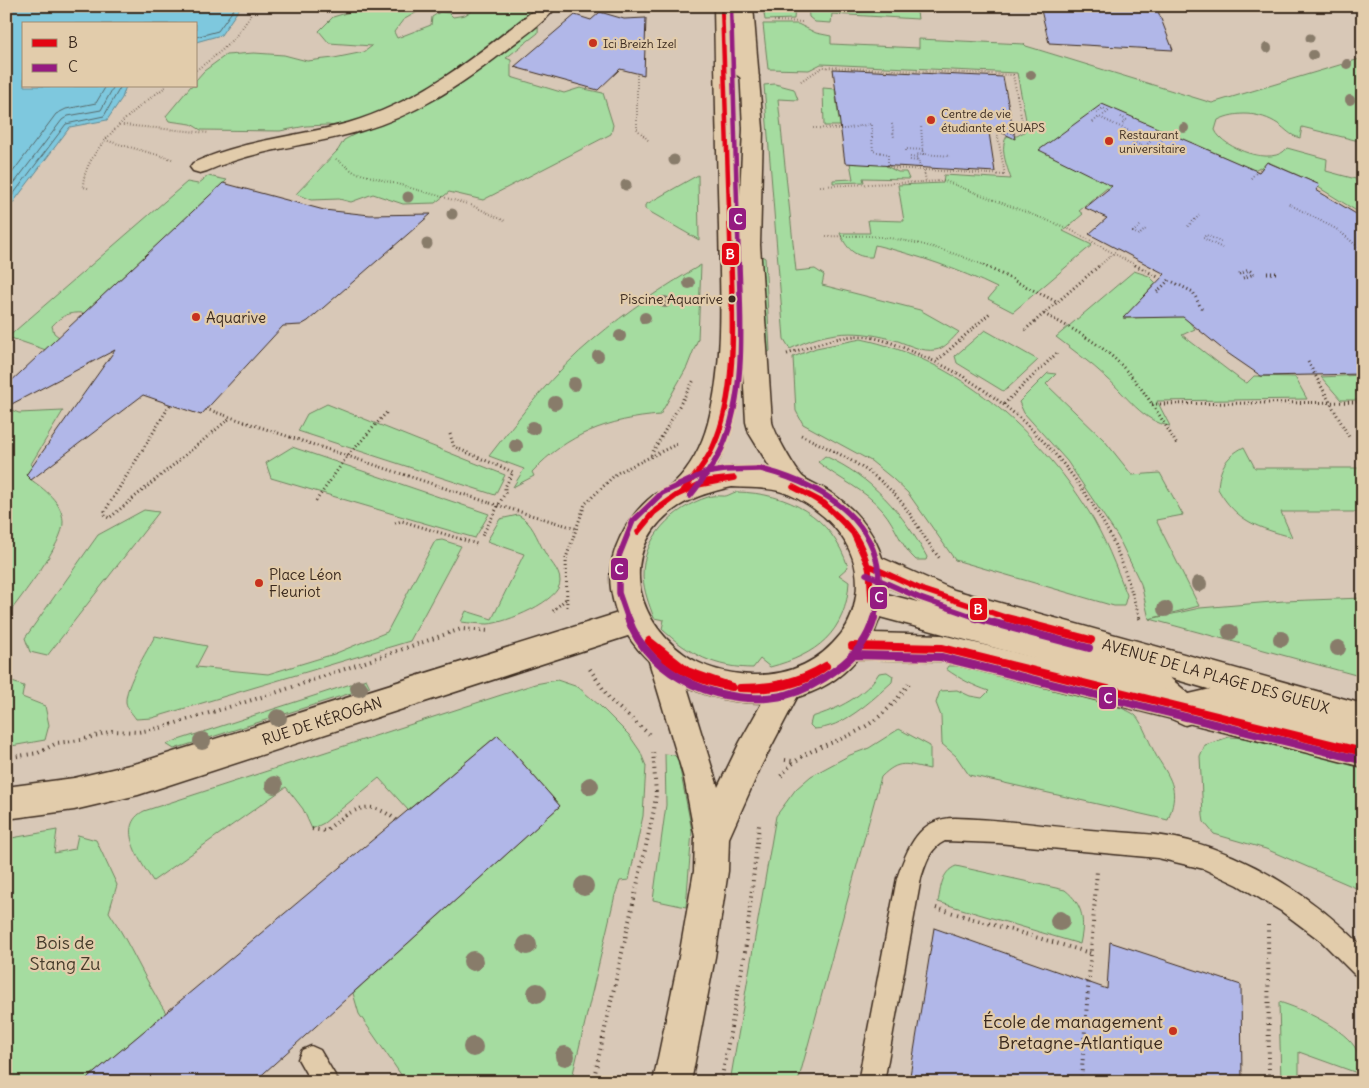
<svg xmlns="http://www.w3.org/2000/svg" width="1369" height="1088" font-family="Delius,sans-serif">
  <style>
    .green { fill: #a5dca0; stroke: #70835f }
    .water { fill: #7ec8de; stroke: #638991 }
    .lines { fill: none; stroke-linecap: round; stroke-linejoin: round }
    .shore { stroke: #56696b; stroke-width: 1 }
    .building { fill: #b1b7e8; stroke: #3b2a1e }
    .service-casing { stroke: #3b2a1e; stroke-width: 3 }
    .minor-casing { stroke: #3b2a1e; stroke-width: 3 }
    .tertiary-casing { stroke: #3b2a1e; stroke-width: 3 }
    .path-far2 { stroke: #3b2a1e; stroke-width: 2; stroke-dasharray: 0.5 2.5; stroke-linecap: butt }
    .path-far1 { stroke: #3b2a1e; stroke-width: 3; stroke-dasharray: 1 3; stroke-linecap: butt }
    .path { stroke: #3b2a1e; stroke-width: 4; stroke-dasharray: 1 4.5; stroke-linecap: butt }
    .service { fill: #e2ccab; fill-rule: evenodd }
    .minor { fill: #e2ccab; fill-rule: evenodd }
    .tertiary { fill: #e2ccab; fill-rule: evenodd }
    .path-bridge { stroke: #3b2a1e; stroke-width: 3; stroke-dasharray: 1 3; stroke-linecap: butt }
    .bus-1-far2-casing { stroke: #e2ccab; stroke-width: 7 }
    .bus-1-far1-casing { stroke: #e2ccab; stroke-width: 9 }
    .bus-1-casing { stroke: #e2ccab; stroke-width: 11 }
    .bus-2-far2-casing { stroke: #e2ccab; stroke-width: 7 }
    .bus-2-far1-casing { stroke: #e2ccab; stroke-width: 9 }
    .bus-2-casing { stroke: #e2ccab; stroke-width: 11 }
    .bus-1-far2 { stroke: #e30613; stroke-width: 4.5 }
    .bus-1-far1 { stroke: #e30613; stroke-width: 5.5 }
    .bus-1 { stroke: #e30613; stroke-width: 8 }
    .bus-2-far2 { stroke: #951b81; stroke-width: 4.5 }
    .bus-2-far1 { stroke: #951b81; stroke-width: 5.5 }
    .bus-2 { stroke: #951b81; stroke-width: 8 }
    .tree { fill: #887b6a }
    .poi-dot { fill: #c8321e; stroke: #e2ccab; stroke-width: 2 }
    .bus-dot { fill: #3b2a1e; stroke: #e2ccab; stroke-width: 2 }
    .labels { text-anchor: middle; dominant-baseline: central; stroke-width: 4.5; stroke-linejoin: round; paint-order: stroke }
    .far-poi-label { font-size: 12px; fill: #3b2a1e; stroke: #e2ccab; text-anchor: start }
    .bus-label { font-size: 14px; fill: #3b2a1e; stroke: #e2ccab; text-anchor: end }
    .poi-label { font-size: 15px; fill: #3b2a1e; stroke: #e2ccab; text-anchor: start }
    .street-label { font-size: 15px; fill: #3b2a1e; stroke: #e2ccab }
    .near-park-label { font-size: 18px; fill: #463c2b; stroke: #e2ccab }
    .near-poi-label { font-size: 18px; fill: #3b2a1e; stroke: #e2ccab; text-anchor: end }
    .line-badge { stroke: #e2ccab; stroke-width: 2 }
    .badge-label { font-size: 14px; text-anchor: middle; font-weight: bold; fill: #fff }
  </style>
  <rect width="100%" height="100%" fill="#d8c8b7"/>
  <filter id="ink" filterUnits="userSpaceOnUse"><feTurbulence type="fractalNoise" baseFrequency=".02" numOctaves="2"/><feDisplacementMap in="SourceGraphic" scale="10" xChannelSelector="R" yChannelSelector="G"/><feConvolveMatrix kernelMatrix="1 2 1 2 8 2 1 2 1" color-interpolation-filters="sRGB"/></filter>
  <g filter="url(#ink)">
    <path class="green" d="M 474,6 L 542,6 L 539,8 L 538,33 L 506,58 L 511,60 L 511,77 L 564,93 L 580,88 L 603,93 L 613,125 L 611,134 L 483,200 L 449,192 L 435,203 L 403,204 L 373,194 L 351,202 L 339,199 L 311,200 L 296,194 L 338,150 L 344,140 L 361,131 L 328,125 L 306,126 L 280,131 L 201,130 L 191,124 L 169,121 L 166,116 L 191,86 L 196,86 L 196,80 L 204,71 L 226,55 L 254,53 L 284,55 L 307,61 L 334,58 L 364,52 L 372,46 L 329,43 L 319,31 L 333,17 L 356,10 L 378,7 L 397,12 L 417,7 L 419,11 L 403,20 L 394,32 L 397,38 L 431,25 L 432,17 L 440,12 L 449,13 L 453,17 L 465,15 L 475,9 Z
      M 763,6 L 795,6 L 794,19 L 765,20 Z
      M 808,6 L 917,12 L 918,19 L 832,14 L 831,23 L 815,22 L 809,17 Z
      M 763,24 L 798,24 L 816,33 L 831,36 L 831,44 L 919,48 L 919,39 L 1024,44 L 1026,46 L 1212,103 L 1363,58 L 1363,142 L 1302,127 L 1300,138 C 1289,135 1287,130 1278,124 C 1260,112 1236,111 1218,120 L 1215,130 C 1223,149 1274,167 1287,148 L 1327,159 L 1326,171 L 1363,181 L 1363,215 L 1318,187 L 1313,182 L 1268,162 L 1262,169 L 1260,167 L 1246,174 L 1250,169 L 1191,142 L 1126,197 L 1107,188 L 1079,211 L 1083,214 L 1063,231 L 1092,245 L 1013,312 L 988,299 L 997,288 C 958,269 917,255 875,245 L 872,257 C 855,258 846,248 840,233 L 870,233 L 868,220 L 904,221 L 898,185 L 943,183 L 944,175 L 1011,179 C 1007,166 999,148 1007,136 L 1017,136 L 1024,132 L 1027,125 L 1017,73 L 821,64 L 809,70 L 768,69 Z
      M 775,84 L 794,89 L 798,100 L 778,99 L 796,271 L 815,269 L 824,275 L 822,285 L 920,310 L 959,332 C 953,338 945,349 935,350 C 923,352 909,345 898,341 C 858,329 828,330 790,349 L 784,339 L 764,85 Z
      M 823,88 L 835,89 L 839,120 L 862,121 L 849,126 L 824,126 Z
      M 844,131 L 884,155 L 886,166 L 898,172 L 906,172 L 909,179 L 863,178 L 864,182 L 833,183 L 833,180 L 853,179 Z
      M 698,175 L 699,240 L 645,209 L 645,205 Z
      M 208,176 L 227,180 L 84,313 C 69,312 62,315 52,326 L 54,333 L 59,337 L 46,350 L 8,337 L 187,182 L 198,184 Z
      M 760,255 L 765,258 L 770,351 L 766,354 Z
      M 701,265 L 698,339 L 687,367 L 660,415 C 609,419 567,434 532,472 L 534,476 L 513,487 L 524,469 L 489,456 C 521,415 554,372 594,339 C 627,311 663,287 701,265 Z
      M 1134,271 L 1149,276 L 1156,283 L 1124,318 L 1184,316 L 1195,329 L 1182,335 L 1242,381 L 1247,383 L 1254,376 L 1295,377 L 1307,399 L 1157,401 L 1170,426 C 1143,422 1126,395 1107,378 C 1091,363 1073,350 1056,337 Z
      M 985,330 L 1038,360 L 1007,389 L 1003,391 L 957,363 L 955,356 Z
      M 861,339 C 957,359 1038,430 1089,512 C 1105,538 1116,567 1127,595 L 1124,606 L 1114,606 L 955,560 L 908,493 L 892,478 L 871,461 L 803,424 L 796,411 L 793,357 L 816,348 Z
      M 1048,373 L 1056,374 L 1046,384 L 1104,440 L 1132,475 L 1160,473 L 1183,515 L 1156,520 L 1199,606 L 1149,619 L 1141,584 L 1118,537 L 1067,461 L 1024,413 L 1019,402 Z
      M 1363,375 L 1363,400 L 1341,400 L 1321,377 Z
      M 327,404 L 505,475 L 495,495 L 298,431 L 307,414 Z
      M 11,410 L 19,413 L 63,411 L 31,464 L 34,467 L 30,479 C 44,489 62,502 63,521 C 65,542 20,598 6,617 L 6,412 Z
      M 292,447 L 489,514 L 475,538 L 271,478 L 266,463 Z
      M 1244,447 L 1255,468 L 1363,468 L 1363,512 L 1281,512 L 1292,537 C 1258,528 1236,521 1218,489 C 1219,469 1226,456 1244,447 Z
      M 825,456 C 872,477 903,513 927,557 L 926,560 L 916,560 C 901,547 896,526 883,511 C 865,489 839,480 818,462 Z
      M 737,492 C 788,493 832,516 848,567 L 839,575 L 849,582 C 846,633 816,655 770,667 L 760,659 L 753,668 C 716,668 688,654 662,629 L 664,620 L 654,618 C 649,604 644,592 643,577 C 642,538 673,508 708,497 C 715,495 717,496 723,496 C 727,497 733,492 737,492 Z
      M 144,510 L 159,512 L 47,656 L 30,652 L 25,638 L 98,535 Z
      M 518,515 C 533,523 536,537 544,551 C 549,561 560,570 560,581 C 561,601 505,623 488,624 C 479,624 470,623 461,622 L 466,611 L 492,619 L 524,554 L 487,541 L 500,519 Z
      M 442,540 L 461,546 L 410,641 L 152,718 L 136,719 C 132,713 127,709 126,702 C 125,686 147,651 155,636 L 207,646 L 196,667 L 268,674 L 334,654 L 387,632 L 435,541 Z
      M 1363,598 L 1363,677 L 1150,619 L 1200,608 L 1284,601 Z
      M 948,666 L 964,666 C 991,673 1122,701 1136,716 C 1142,722 1151,747 1157,757 C 1173,782 1179,791 1168,820 L 969,775 L 956,756 L 942,744 L 941,716 L 936,703 L 940,691 L 957,690 L 970,696 L 982,698 L 989,691 C 974,686 960,679 946,669 Z
      M 887,672 L 893,676 L 892,682 C 871,701 843,728 814,729 L 810,725 L 812,717 C 838,709 865,696 879,673 Z
      M 366,679 L 370,687 L 174,749 L 166,744 Z
      M 6,680 L 24,686 L 22,697 L 45,706 L 49,725 L 45,740 L 6,747 Z
      M 557,680 L 578,687 L 599,705 L 629,735 L 640,751 L 646,766 L 643,816 L 629,880 L 620,881 L 615,895 L 571,1082 L 406,1082 L 359,1014 L 353,993 L 560,806 L 498,735 L 408,810 L 379,778 L 324,823 L 312,829 L 303,809 L 286,787 L 153,881 C 140,861 115,826 144,811 L 535,684 Z
      M 899,729 L 930,746 L 930,769 C 906,764 899,759 881,777 L 798,1082 L 730,1082 L 776,816 L 796,789 L 811,776 L 850,755 L 869,748 Z
      M 1229,737 L 1245,738 L 1363,767 L 1363,891 L 1266,849 L 1214,834 L 1204,822 L 1203,816 L 1200,756 L 1205,745 Z
      M 665,754 L 674,755 L 678,759 L 692,831 L 686,907 L 653,900 L 666,805 Z
      M 57,830 L 54,853 L 75,849 L 78,835 L 96,840 L 117,885 L 109,912 C 130,944 145,980 166,1013 L 83,1082 L 6,1082 L 6,839 Z
      M 956,866 L 1065,890 C 1084,905 1085,922 1080,944 L 938,902 C 941,888 941,872 956,866 Z
      M 1279,1002 C 1300,1008 1347,1029 1357,1051 C 1360,1058 1360,1066 1360,1074 L 1299,1052 L 1299,1082 L 1281,1082 Z"/>
    <path class="water" d="M 6,6 L 241,6 L 221,35 L 196,42 L 196,24 L 24,24 L 24,86 L 126,86 L 122,98 L 107,120 L 70,127 L 6,212 Z"/>
    <g class="lines">
      <path class="shore" d="M 196,37 L 218,31 L 236,6
        M 6,181 L 56,114 L 66,109 L 96,103 L 106,86
        M 6,194 L 62,120 L 68,116 L 101,110 L 114,86
        M 6,204 L 66,124 L 104,116 L 121,86"/>
    </g>
    <path class="building" d="M 1040,6 L 1156,6 L 1173,50 L 1049,43 Z
      M 600,12 L 624,19 L 646,18 L 644,75 L 620,69 L 598,90 L 514,67 L 575,15 L 591,20 Z
      M 833,69 L 1003,77 L 1015,139 L 988,126 L 995,172 L 845,163 Z
      M 1102,104 L 1259,172 L 1267,162 L 1320,185 L 1316,190 L 1363,218 L 1363,374 L 1261,376 L 1226,352 L 1183,317 L 1123,318 L 1165,274 L 1089,234 L 1107,218 L 1085,208 L 1112,186 L 1039,150 Z
      M 223,183 L 324,210 L 370,215 L 431,214 L 308,321 L 301,325 L 283,326 L 201,415 L 143,395 L 31,480 L 26,475 L 115,350 L 6,407 L 6,386 Z
      M 498,735 L 560,806 L 254,1082 L 83,1082 Z
      M 934,928 L 1107,989 L 1110,942 L 1241,985 L 1242,1082 L 909,1082 Z"/>
    <g class="lines">
      <g class="service-casing">
        <path id="service" d="M 955,818 C 997,819 1038,825 1080,829 C 1116,833 1154,832 1189,841 C 1253,858 1317,900 1363,947 L 1363,977 L 1354,974 L 1321,941 L 1281,911 L 1238,885 L 1204,869 L 1158,858 L 998,843 L 945,841 C 930,848 926,863 921,878 L 884,1082 L 858,1082 L 897,878 C 908,848 918,818 955,818 Z
          M 311,1046 L 320,1050 L 339,1082 L 311,1082 L 298,1059 L 302,1050 Z"/>
      </g>
      <g class="minor-casing">
        <path id="minor" d="M 539,6 L 557,6 C 546,22 518,40 502,53 C 459,86 414,116 361,131 C 309,146 256,149 207,171 L 200,173 L 193,171 L 190,167 L 193,163 C 243,140 296,137 348,123 C 421,102 480,53 539,6 Z
          M 725,6 L 741,6 L 746,67 L 759,76 L 756,80 L 744,80 L 728,69 Z
          M 871,590 L 1045,635 L 1129,659 L 1163,672 L 1189,694 L 1215,688 L 1227,688 L 1363,722 L 1363,752 L 1227,716 L 1215,716 L 1185,725 L 1174,720 L 1141,692 L 1127,686 L 1045,661 L 861,612 L 857,603 L 861,594 Z
          M 634,608 L 644,612 L 649,621 L 644,630 L 634,634 L 138,795 L 74,810 L 6,819 L 6,787 L 74,778 L 138,763 Z
          M 663,644 L 674,648 L 678,658 L 718,787 L 740,742 L 777,676 L 788,672 L 799,676 L 803,686 L 762,764 L 729,838 L 728,871 L 715,957 L 691,1082 L 653,1082 L 679,957 L 694,871 L 695,837 L 684,778 L 648,658 L 652,648 Z"/>
      </g>
      <g class="tertiary-casing">
        <path id="tertiary" d="M 714,6 L 730,6 L 739,219 L 743,129 L 737,6 L 753,6 L 763,129 L 760,245 L 772,422 C 774,432 796,472 804,478 C 811,483 821,486 828,491 C 852,506 874,530 882,558 L 954,590 L 1363,704 L 1363,734 L 953,615 L 886,586 L 884,607 L 874,633 L 942,635 L 1363,737 L 1363,767 L 942,661 L 857,659 C 786,743 626,698 611,589 C 606,554 627,516 654,495 C 660,491 669,488 674,483 C 691,467 702,445 708,423 C 725,360 720,291 719,227 C 717,153 715,80 714,6 ZM 742,352 L 746,422 L 749,433 L 771,469 L 732,467 L 713,471 C 735,435 739,393 742,352 ZM 732,487 C 750,488 771,487 788,494 C 829,512 863,549 856,596 C 854,610 850,623 841,634 C 818,663 789,676 752,675 C 729,674 703,668 684,654 C 631,616 619,545 679,506 C 695,496 713,491 732,487 Z"/>
      </g>
      <path class="path-far2" d="M 774,21 L 804,22
        M 196,70 C 221,53 242,34 255,6
        M 637,75 L 637,129 L 649,141
        M 801,81 L 823,67 L 1013,75 L 1023,126 L 1015,133 L 997,132 L 1005,175 L 893,168 L 888,165 L 888,154 L 873,151 L 871,124 L 845,129 L 813,128
        M 1097,113 L 1103,108 L 1109,111 L 1102,116
        M 1121,117 L 1127,120 L 1122,124
        M 1093,122 L 1099,117 L 1151,141 L 1144,147
        M 892,124 L 894,137
        M 123,125 L 209,133
        M 1155,138 L 1161,133 L 1167,136 L 1160,142
        M 108,141 L 172,159
        M 1133,142 L 1144,147 L 1142,149
        M 906,151 L 906,149 L 923,150
        M 923,154 L 950,156
        M 910,157 L 918,158
        M 336,159 L 354,172 L 471,205 L 505,221
        M 910,160 L 918,161
        M 920,168 L 917,154 L 923,155 L 921,125
        M 924,171 L 926,181
        M 1251,178 L 1262,167
        M 820,186 L 945,181 L 1067,228 L 1137,266
        M 88,188 L 83,187 C 83,150 138,106 167,86
        M 1289,204 L 1338,230 L 1363,251
        M 1140,226 L 1133,232 L 1139,235 L 1146,229
        M 1188,226 L 1201,214
        M 826,236 C 840,237 855,235 869,236 C 910,239 948,250 986,266
        M 1221,242 L 1206,235 L 1203,238 L 1222,248
        M 1099,266 L 1117,250"/>
      <path class="path-far1" d="M 983,265 L 1057,302
        M 1135,265 L 1158,277
        M 1267,273 L 1276,273
        M 1239,274 L 1249,270 L 1254,274 L 1243,278
        M 1173,282 L 1193,292 L 1202,310
        M 1157,292 L 1171,278
        M 1044,314 C 1069,327 1095,340 1116,360 C 1141,384 1160,415 1177,445
        M 1025,330 L 1100,265
        M 787,354 C 810,347 833,337 857,336 C 880,336 902,347 922,356 C 1002,389 1069,457 1109,533 C 1123,561 1131,590 1140,619
        M 938,360 L 991,312
        M 1308,362 L 1349,437
        M 1004,404 L 1057,353
        M 1152,404 L 1363,402
        M 170,405 L 105,511 L 105,516 L 109,518 L 113,515 L 230,418
        M 206,409 L 290,437
        M 450,434 L 454,447 L 513,472 L 505,487 L 505,493 L 481,538
        M 801,435 C 838,453 876,470 902,503 C 916,521 926,542 941,560
        M 651,455 L 694,380
        M 316,501 L 346,458 L 388,411
        M 490,503 L 575,528
        M 395,523 L 402,521 L 477,544
        M 567,607 L 566,558 L 585,504 L 617,473 L 677,444
        M 553,611 L 566,599"/>
      <path class="path" d="M 1139,618 L 1140,620
        M 590,669 L 611,701 L 649,734
        M 6,758 L 38,753 L 57,743 L 81,740 L 112,731 L 138,732 L 160,728 L 278,692 L 461,629 L 490,631
        M 785,760 L 792,761
        M 781,776 C 803,748 827,747 856,732 C 879,720 897,702 911,680
        M 312,829 L 325,831 C 350,811 367,796 396,820
        M 936,908 L 1090,953
        M 1268,925 L 1269,1082
        M 593,1082 L 654,810 L 656,794 L 653,750
        M 721,1082 L 745,952 L 759,825
        M 1081,1082 L 1097,871"/>
      <use href="#service" class="service"/>
      <use href="#minor" class="minor"/>
      <use href="#tertiary" class="tertiary"/>
      <path class="path-bridge" d="M 290,437 L 490,503"/>
      <g class="bus-1-far2-casing">
        <path id="bus-1-far2" d="M 722,6 L 731,266"/>
      </g>
      <g class="bus-1-far1-casing">
        <path id="bus-1-far1" d="M 793,487 C 843,511 873,542 871,600
          M 793,487 L 824,503 L 853,533 L 869,568 L 871,600
          M 683,491 C 694,477 706,463 713,447 C 737,395 733,321 731,265
          M 677,495 L 708,481 L 734,478
          M 677,495 L 698,485 L 734,478
          M 638,532 L 656,510 L 677,495
          M 638,532 L 652,514 L 677,495
          M 870,566 L 923,590 L 1011,619"/>
      </g>
      <g class="bus-1-casing">
        <path id="bus-1" d="M 1007,618 L 1091,640
          M 649,641 L 687,671 L 732,687
          M 649,641 C 670,669 698,681 732,687
          M 852,646 L 942,648 L 1363,752
          M 740,688 C 772,690 800,686 826,666
          M 740,688 C 772,688 798,683 826,666"/>
      </g>
      <g class="bus-2-far2-casing">
        <path id="bus-2-far2" d="M 731,6 L 739,266"/>
      </g>
      <g class="bus-2-far1-casing">
        <path id="bus-2-far1" d="M 761,469 C 835,488 898,534 874,619
          M 690,496 C 702,481 714,465 722,448 C 746,392 741,324 739,265
          M 866,574 L 920,598 L 980,619
          M 628,619 L 619,593 L 619,556 L 633,521 L 662,493 L 705,473 L 725,470 L 759,469"/>
      </g>
      <g class="bus-2-casing">
        <path id="bus-2" d="M 628,618 C 648,678 727,709 786,695 C 805,690 821,681 837,669 C 855,656 868,640 874,618
          M 976,618 L 1089,648
          M 852,655 L 941,657 L 1361,760"/>
      </g>
      <use href="#bus-1-far2" class="bus-1-far2"/>
      <use href="#bus-1-far1" class="bus-1-far1"/>
      <use href="#bus-1" class="bus-1"/>
      <use href="#bus-2-far2" class="bus-2-far2"/>
      <use href="#bus-2-far1" class="bus-2-far1"/>
      <use href="#bus-2" class="bus-2"/>
    </g>
    <g class="tree">
      <circle cx="1310" cy="38" r="4.5"/>
      <circle cx="1267" cy="48" r="5"/>
      <circle cx="1313" cy="55" r="5"/>
      <circle cx="1347" cy="64" r="5"/>
      <circle cx="1031" cy="75" r="5"/>
      <circle cx="1350" cy="100" r="5"/>
      <circle cx="1184" cy="128" r="5"/>
      <circle cx="674" cy="160" r="5.5"/>
      <circle cx="626" cy="185" r="5.5"/>
      <circle cx="408" cy="197" r="5.5"/>
      <circle cx="452" cy="214" r="5.5"/>
      <circle cx="427" cy="244" r="5.5"/>
      <circle cx="689" cy="283" r="6"/>
      <circle cx="665" cy="302" r="6"/>
      <circle cx="645" cy="318" r="6"/>
      <circle cx="620" cy="336" r="6"/>
      <circle cx="598" cy="356" r="6"/>
      <circle cx="574" cy="384" r="7"/>
      <circle cx="555" cy="403" r="7"/>
      <circle cx="533" cy="428" r="7"/>
      <circle cx="516" cy="446" r="7"/>
      <circle cx="1199" cy="584" r="8"/>
      <circle cx="1165" cy="609" r="8"/>
      <circle cx="1230" cy="632" r="8"/>
      <circle cx="1281" cy="639" r="8"/>
      <circle cx="1338" cy="648" r="8"/>
      <circle cx="359" cy="688" r="9"/>
      <circle cx="278" cy="718" r="9"/>
      <circle cx="202" cy="741" r="9"/>
      <circle cx="274" cy="785" r="9"/>
      <circle cx="590" cy="786" r="9"/>
      <circle cx="584" cy="886" r="10"/>
      <circle cx="1060" cy="921" r="10"/>
      <circle cx="527" cy="945" r="10"/>
      <circle cx="473" cy="961" r="10"/>
      <circle cx="537" cy="993" r="10"/>
      <circle cx="473" cy="1047" r="10"/>
      <circle cx="565" cy="1056" r="10"/>
    </g>
  </g>
  <g class="poi-dot">
    <circle cx="593" cy="43" r="5"/>
    <circle cx="931" cy="120" r="5"/>
    <circle cx="1109" cy="141" r="5"/>
    <circle cx="196" cy="317" r="5"/>
    <circle cx="259" cy="583" r="5"/>
    <circle cx="1173" cy="1031" r="5"/>
  </g>
  <circle class="bus-dot" cx="732" cy="299" r="4.5"/>
  <g class="labels">
    <g class="far-poi-label">
      <text x="603" y="43">Ici Breizh Izel</text>
      <text x="941" y="113">Centre de vie<tspan x="941" dy="14">étudiante et SUAPS</tspan></text>
      <text x="1119" y="134">Restaurant<tspan x="1119" dy="14">universitaire</tspan></text>
    </g>
    <g class="bus-label">
      <text x="723" y="299">Piscine Aquarive</text>
    </g>
    <g class="poi-label">
      <text x="206" y="317">Aquarive</text>
      <text x="269" y="574">Place Léon<tspan x="269" dy="17">Fleuriot</tspan></text>
    </g>
    <g class="street-label">
      <text transform="translate(1216 676) rotate(16)">AVENUE DE LA PLAGE DES GUEUX</text>
      <text transform="translate(322 721) rotate(-18)">RUE DE KÉROGAN</text>
    </g>
    <g class="near-park-label">
      <text x="65" y="942">Bois de<tspan x="65" dy="21">Stang Zu</tspan></text>
    </g>
    <g class="near-poi-label">
      <text x="1163" y="1021">École de management<tspan x="1163" dy="21">Bretagne-Atlantique</tspan></text>
    </g>
  </g>
  <g class="line-badge">
    <rect x="728" y="207" width="19" height="24" rx="5" fill="#951b81"/>
    <rect x="721" y="242" width="19" height="24" rx="5" fill="#e30613"/>
    <rect x="610" y="557" width="19" height="24" rx="5" fill="#951b81"/>
    <rect x="869" y="586" width="19" height="24" rx="5" fill="#951b81"/>
    <rect x="969" y="597" width="19" height="24" rx="5" fill="#e30613"/>
    <rect x="1098" y="686" width="19" height="24" rx="5" fill="#951b81"/>
  </g>
  <g class="badge-label">
    <text x="738" y="224">C</text>
    <text x="730" y="259">B</text>
    <text x="619" y="574">C</text>
    <text x="879" y="602">C</text>
    <text x="978" y="614">B</text>
    <text x="1108" y="703">C</text>
  </g>
  <rect width="1369" height="1088" fill="none" stroke="#e2ccab" stroke-width="25"/>
  <rect x="12" y="12" width="1344" height="1063" fill="none" stroke="#3b2a1e" stroke-width="2" filter="url(#ink)"/>
  <rect x="22" y="22" width="175" height="65" fill="#e2ccab" stroke="#9f8b73"/>
  <rect x="32" y="39" width="25" height="8" fill="#e30613" stroke="#9f8b73"/>
  <text x="68" y="48" font-size="15" fill="#3b2a1e">B</text>
  <rect x="32" y="64" width="25" height="8" fill="#951b81" stroke="#9f8b73"/>
  <text x="68" y="72" font-size="15" fill="#3b2a1e">C</text>
</svg>
